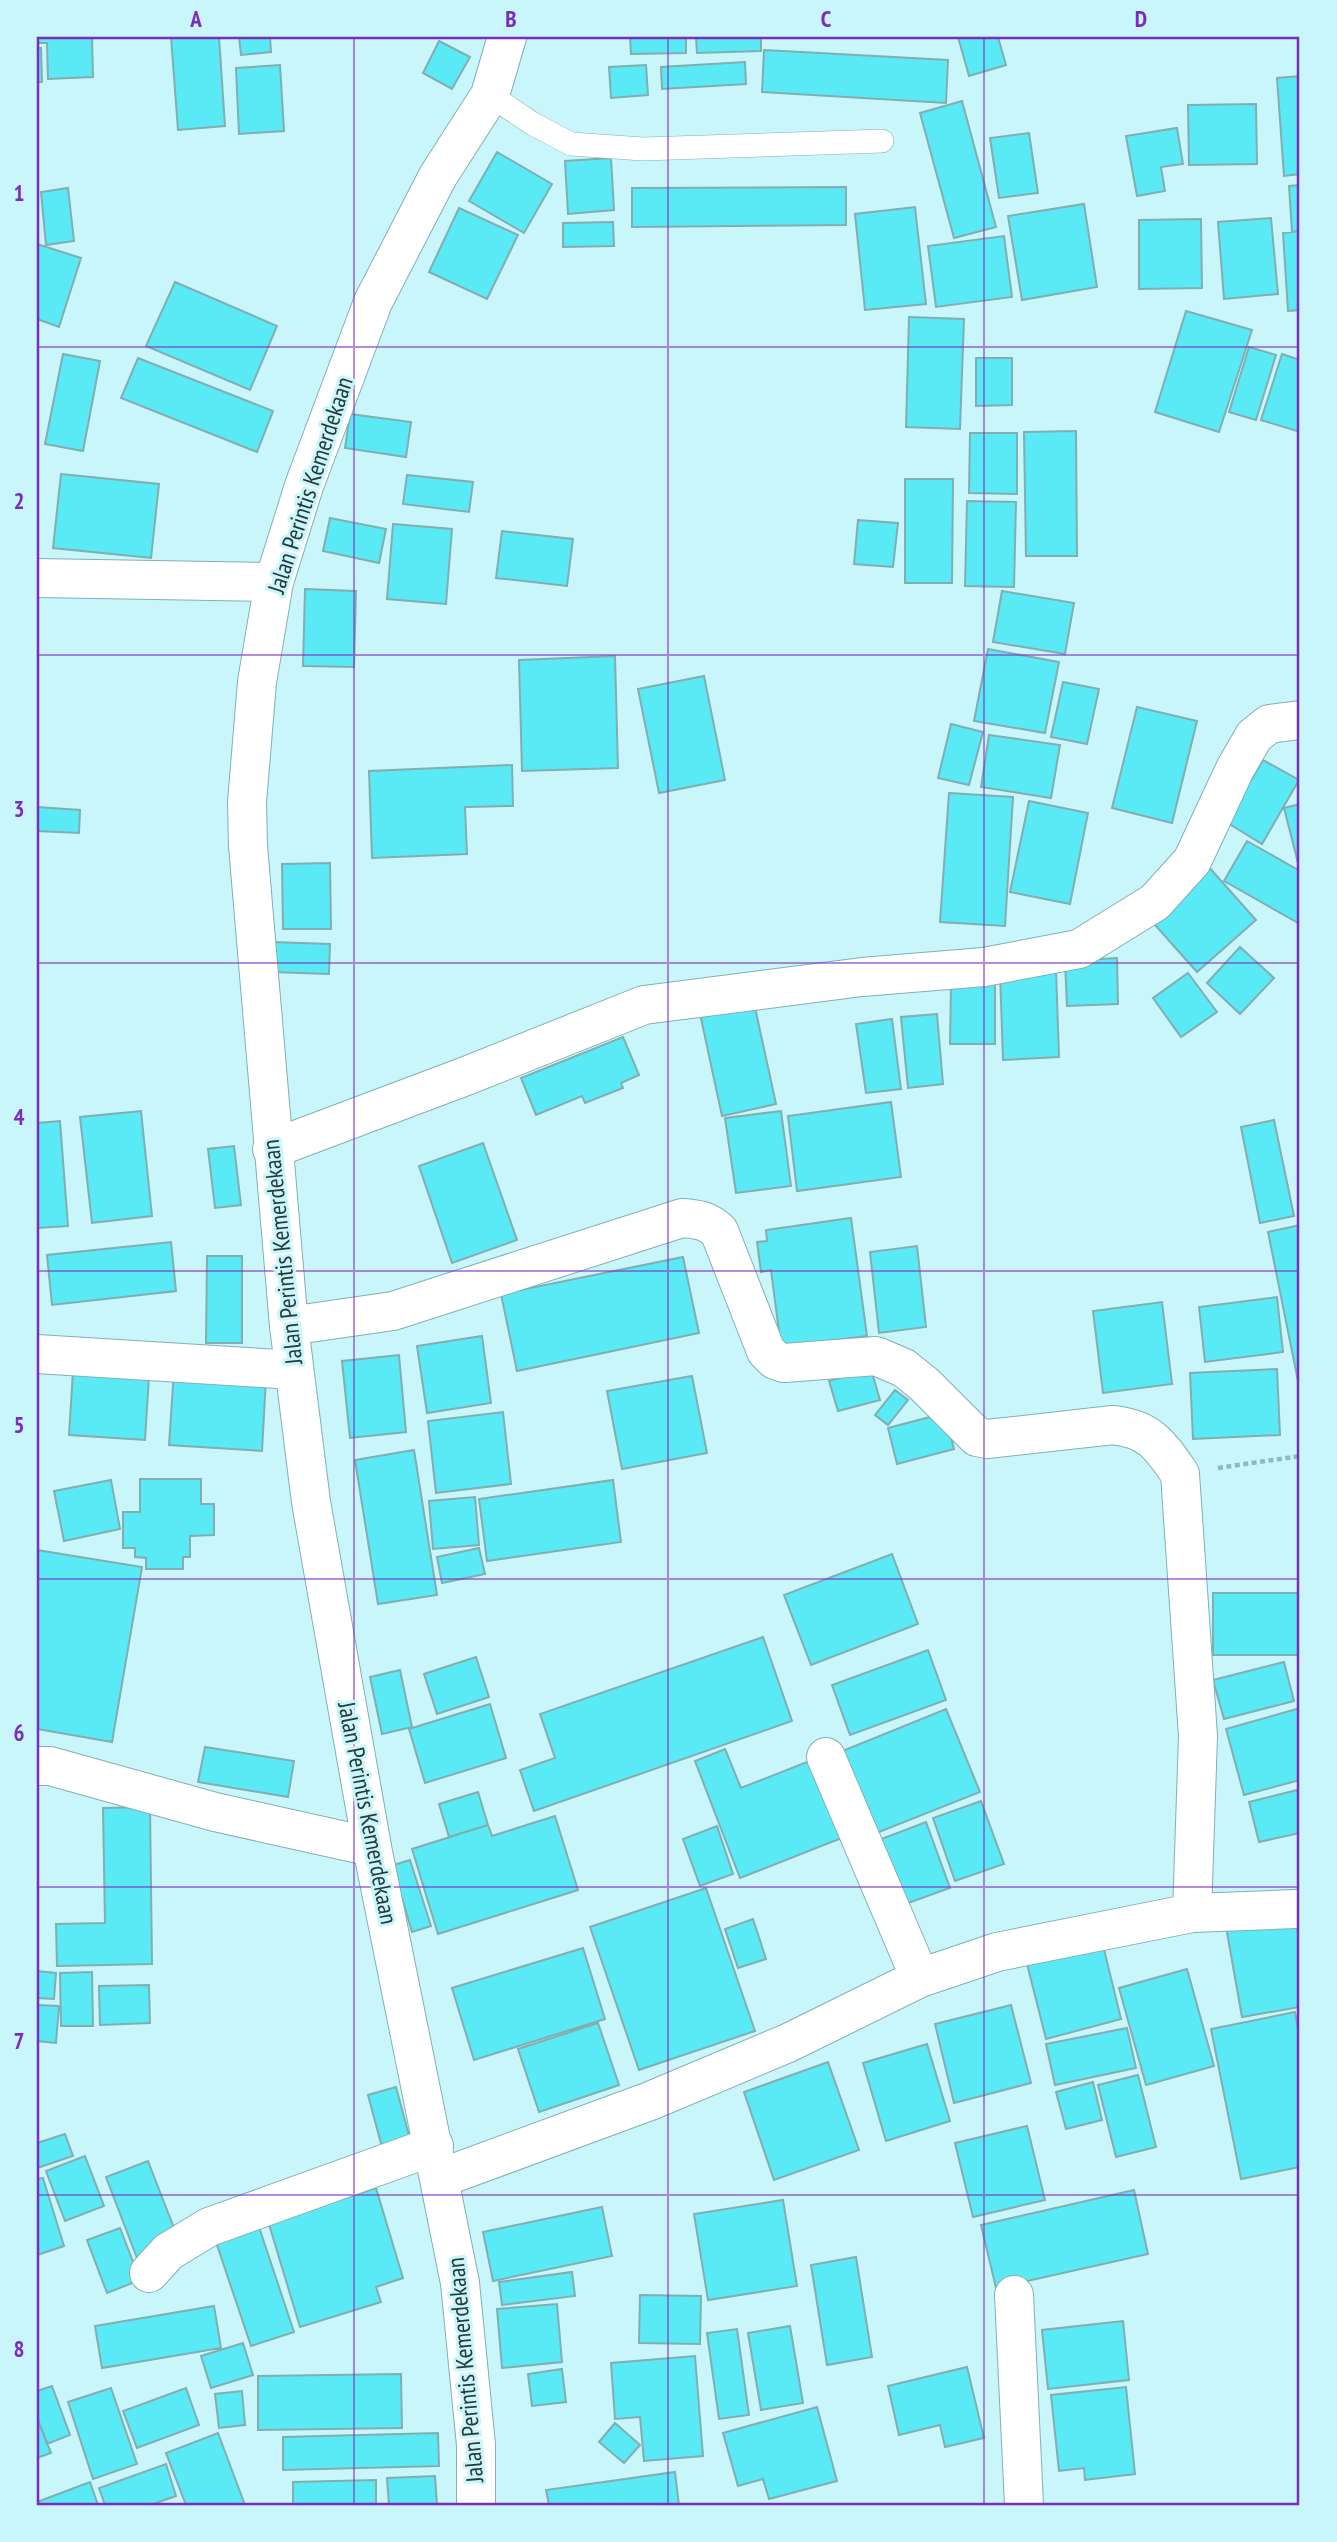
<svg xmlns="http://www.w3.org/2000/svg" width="1337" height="2542" font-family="'PT Sans Narrow',sans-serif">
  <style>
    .building { fill: #59eaf6; stroke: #82adb1; stroke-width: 2 }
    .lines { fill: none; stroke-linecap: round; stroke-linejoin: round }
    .service-casing { stroke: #84afb3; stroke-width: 24 }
    .minor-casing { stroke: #84afb3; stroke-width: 40 }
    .tertiary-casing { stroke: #84afb3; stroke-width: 40 }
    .path { stroke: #93b7bb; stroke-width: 4.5; stroke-dasharray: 5 3.5; stroke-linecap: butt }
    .service { stroke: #fff; stroke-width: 23 }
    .minor { stroke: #fff; stroke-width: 38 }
    .tertiary { stroke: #fff; stroke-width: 38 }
    .grid { fill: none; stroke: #7b2cbf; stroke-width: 2; stroke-opacity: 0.55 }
    .labels { text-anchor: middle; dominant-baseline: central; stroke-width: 6; stroke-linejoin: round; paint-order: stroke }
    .street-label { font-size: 24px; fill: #27393b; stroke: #c9f6fa }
    .neatline { fill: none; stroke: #7b2cbf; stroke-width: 2.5 }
    .grid-label { font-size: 23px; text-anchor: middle; font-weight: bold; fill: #7b2cbf }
  </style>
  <rect width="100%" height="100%" fill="#c9f6fa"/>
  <path class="building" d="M 37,37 L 92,37 L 93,77 L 48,79 L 47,43 L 37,43 Z
    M 171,37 L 219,37 L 225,126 L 178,130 Z
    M 239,37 L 270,37 L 271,52 L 241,55 Z
    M 630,37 L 686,37 L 686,53 L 631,54 Z
    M 696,37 L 761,37 L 761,51 L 697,53 Z
    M 958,37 L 998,37 L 1006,65 L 969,76 Z
    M 439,41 L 470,57 L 452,89 L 423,73 Z
    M 37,48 L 41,48 L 42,82 L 37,82 Z
    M 764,50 L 948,60 L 946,103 L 762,92 Z
    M 745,62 L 746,84 L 662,89 L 661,67 Z
    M 280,65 L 284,131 L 239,134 L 236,68 Z
    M 646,65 L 648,95 L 611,98 L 609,67 Z
    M 1300,76 L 1300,174 L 1284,176 L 1277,78 Z
    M 962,101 L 996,227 L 954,238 L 920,113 Z
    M 1256,104 L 1257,164 L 1189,165 L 1188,105 Z
    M 1177,128 L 1183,164 L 1161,167 L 1165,191 L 1137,196 L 1126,136 Z
    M 1029,133 L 1038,193 L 999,198 L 990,138 Z
    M 497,152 L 552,184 L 524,233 L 469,201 Z
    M 611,158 L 614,210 L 568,214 L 565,161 Z
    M 1300,185 L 1300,231 L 1292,232 L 1289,186 Z
    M 846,187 L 846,225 L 632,227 L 632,188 Z
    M 68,188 L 74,241 L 46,245 L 41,192 Z
    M 1084,204 L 1097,287 L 1022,300 L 1008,216 Z
    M 915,207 L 926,304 L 865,310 L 855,214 Z
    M 459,208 L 518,235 L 487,299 L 429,272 Z
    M 1271,218 L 1278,294 L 1224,299 L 1218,222 Z
    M 1201,219 L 1202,288 L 1139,289 L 1139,220 Z
    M 613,222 L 614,246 L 563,247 L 563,223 Z
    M 1300,231 L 1300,310 L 1288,311 L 1283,233 Z
    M 1004,236 L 1012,297 L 936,307 L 928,246 Z
    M 37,244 L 81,258 L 59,327 L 37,319 Z
    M 175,282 L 277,326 L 250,390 L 146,346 Z
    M 1186,311 L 1252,330 L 1219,432 L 1155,412 Z
    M 909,317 L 964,319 L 960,429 L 906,427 Z
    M 1249,347 L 1276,355 L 1256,420 L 1229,412 Z
    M 63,354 L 100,361 L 83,451 L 45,444 Z
    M 1282,354 L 1300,360 L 1300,432 L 1261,420 Z
    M 138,358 L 273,411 L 257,452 L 121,398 Z
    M 976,358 L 1012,358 L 1012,405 L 976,406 Z
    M 350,414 L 411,422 L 406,457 L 345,448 Z
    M 1076,431 L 1077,556 L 1026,556 L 1024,432 Z
    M 970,433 L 1017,433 L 1017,494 L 969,493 Z
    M 61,474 L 159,484 L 151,558 L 53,548 Z
    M 407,475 L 473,482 L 469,512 L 403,504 Z
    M 905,479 L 953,479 L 952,583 L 905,583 Z
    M 967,501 L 1016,502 L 1014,587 L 965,586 Z
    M 330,518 L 386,529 L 379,563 L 323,551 Z
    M 858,520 L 898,523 L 893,567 L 854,564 Z
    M 393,524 L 452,529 L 446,604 L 387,599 Z
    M 502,531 L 573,539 L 567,586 L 496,578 Z
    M 305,589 L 356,591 L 354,667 L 303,666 Z
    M 1002,591 L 1074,603 L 1065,654 L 993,642 Z
    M 988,649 L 1059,662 L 1045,733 L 974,721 Z
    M 615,656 L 618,768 L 522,771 L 519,660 Z
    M 704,676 L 725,780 L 659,793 L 638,689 Z
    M 1063,682 L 1099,689 L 1087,744 L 1051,737 Z
    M 1137,707 L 1197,721 L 1172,823 L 1112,808 Z
    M 951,724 L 983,732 L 969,785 L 938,778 Z
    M 989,735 L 1060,745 L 1051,798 L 981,787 Z
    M 1263,760 L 1299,780 L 1262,844 L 1226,822 Z
    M 512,765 L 513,806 L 465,807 L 467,854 L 372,858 L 369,771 Z
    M 949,793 L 1013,797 L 1005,926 L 940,922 Z
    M 1029,801 L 1088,813 L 1070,904 L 1010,892 Z
    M 1300,804 L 1300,867 L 1299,867 L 1284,808 Z
    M 37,807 L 80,810 L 79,833 L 37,831 Z
    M 1247,841 L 1300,871 L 1300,924 L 1224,881 Z
    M 330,863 L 331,929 L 283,929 L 282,864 Z
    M 1207,865 L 1256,920 L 1197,972 L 1148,917 Z
    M 273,942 L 330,944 L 329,974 L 272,972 Z
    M 1240,947 L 1274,978 L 1240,1014 L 1207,983 Z
    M 1117,958 L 1118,1004 L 1067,1006 L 1065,961 Z
    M 1056,970 L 1059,1057 L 1003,1060 L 1000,972 Z
    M 1188,973 L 1217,1012 L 1181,1037 L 1153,998 Z
    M 951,985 L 995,985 L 995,1044 L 950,1044 Z
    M 753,998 L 776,1104 L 722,1116 L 699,1009 Z
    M 937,1014 L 943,1084 L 908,1088 L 901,1017 Z
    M 892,1019 L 901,1089 L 866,1093 L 856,1024 Z
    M 623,1037 L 639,1075 L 621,1083 L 623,1088 L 585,1103 L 582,1096 L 536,1115 L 521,1078 Z
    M 891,1102 L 901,1177 L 797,1191 L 788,1116 Z
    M 141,1111 L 152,1216 L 92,1223 L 80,1117 Z
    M 781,1111 L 791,1186 L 736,1193 L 725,1118 Z
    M 1274,1120 L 1294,1216 L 1260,1223 L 1241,1127 Z
    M 60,1121 L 68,1226 L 37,1228 L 37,1123 Z
    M 483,1143 L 517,1240 L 452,1263 L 419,1166 Z
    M 234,1146 L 241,1205 L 215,1208 L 208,1149 Z
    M 851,1218 L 867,1336 L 781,1347 L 771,1270 L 761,1272 L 757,1242 L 767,1241 L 766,1230 Z
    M 1300,1225 L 1300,1391 L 1268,1232 Z
    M 171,1242 L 176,1291 L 52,1305 L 47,1255 Z
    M 917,1246 L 926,1327 L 879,1333 L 870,1252 Z
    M 207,1256 L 242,1256 L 242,1343 L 206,1343 Z
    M 683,1257 L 699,1333 L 517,1371 L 501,1294 Z
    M 1277,1297 L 1283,1352 L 1205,1362 L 1199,1307 Z
    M 1162,1302 L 1172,1384 L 1103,1393 L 1093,1311 Z
    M 482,1336 L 491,1403 L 427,1413 L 417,1346 Z
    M 399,1355 L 406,1432 L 350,1438 L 342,1361 Z
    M 871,1369 L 880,1400 L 838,1411 L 829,1381 Z
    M 1277,1369 L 1280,1435 L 1193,1439 L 1190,1373 Z
    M 73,1371 L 149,1376 L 145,1440 L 69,1435 Z
    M 174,1371 L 266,1378 L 262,1451 L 169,1445 Z
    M 692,1376 L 707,1453 L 622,1469 L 607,1391 Z
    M 895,1390 L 908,1400 L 888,1425 L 875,1415 Z
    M 503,1412 L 511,1484 L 436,1493 L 428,1421 Z
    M 945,1413 L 954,1449 L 897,1464 L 888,1428 Z
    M 414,1450 L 437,1595 L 378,1604 L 355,1460 Z
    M 140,1479 L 201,1479 L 201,1504 L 214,1504 L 214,1535 L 190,1536 L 190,1557 L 183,1557 L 183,1569 L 146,1569 L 146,1558 L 135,1557 L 135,1548 L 123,1548 L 123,1512 L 140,1512 Z
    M 111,1480 L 120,1529 L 64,1541 L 54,1491 Z
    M 613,1480 L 621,1542 L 487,1561 L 479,1499 Z
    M 475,1497 L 479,1545 L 433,1549 L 429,1501 Z
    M 479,1548 L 485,1574 L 442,1583 L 437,1557 Z
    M 37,1550 L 142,1567 L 112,1742 L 37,1729 Z
    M 892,1554 L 918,1624 L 811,1665 L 784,1595 Z
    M 1213,1593 L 1300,1593 L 1300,1655 L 1213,1655 Z
    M 763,1637 L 792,1721 L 534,1811 L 520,1770 L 555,1758 L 540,1714 Z
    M 928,1650 L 946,1700 L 850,1735 L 832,1685 Z
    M 476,1657 L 489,1697 L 437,1714 L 424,1674 Z
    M 1284,1662 L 1294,1701 L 1224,1719 L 1213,1680 Z
    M 400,1670 L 412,1727 L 382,1734 L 370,1677 Z
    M 490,1704 L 506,1758 L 425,1783 L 409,1729 Z
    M 1300,1708 L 1300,1780 L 1244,1795 L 1226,1729 Z
    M 946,1709 L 980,1792 L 869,1836 L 835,1754 Z
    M 205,1747 L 294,1761 L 288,1797 L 198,1782 Z
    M 725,1749 L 741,1788 L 817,1758 L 847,1836 L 740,1878 L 695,1761 Z
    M 1297,1790 L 1300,1803 L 1300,1833 L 1259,1842 L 1249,1802 Z
    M 478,1792 L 488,1825 L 449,1837 L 439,1804 Z
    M 981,1801 L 1004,1864 L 955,1881 L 933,1818 Z
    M 150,1807 L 152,1964 L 57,1966 L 56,1924 L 105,1923 L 103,1808 Z
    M 555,1816 L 578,1890 L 438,1934 L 412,1849 L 488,1825 L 492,1836 Z
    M 926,1822 L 950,1888 L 900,1906 L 876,1841 Z
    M 717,1826 L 733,1874 L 700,1886 L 683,1839 Z
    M 410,1860 L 431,1926 L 412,1932 L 402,1898 L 380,1869 Z
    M 706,1888 L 755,2031 L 639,2070 L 590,1927 Z
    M 1294,1909 L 1300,1943 L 1300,2007 L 1242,2017 L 1225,1921 Z
    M 753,1919 L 766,1959 L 738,1968 L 725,1929 Z
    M 1102,1941 L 1121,2019 L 1046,2039 L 1026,1960 Z
    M 583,1948 L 605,2019 L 474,2060 L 452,1988 Z
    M 1187,1969 L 1214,2066 L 1146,2085 L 1119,1988 Z
    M 37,1971 L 56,1973 L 54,1999 L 37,1998 Z
    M 92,1972 L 93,2026 L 61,2026 L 60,1973 Z
    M 149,1985 L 150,2023 L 100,2025 L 99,1986 Z
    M 37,2005 L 59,2006 L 56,2043 L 37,2041 Z
    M 1011,2005 L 1031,2083 L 954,2103 L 935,2024 Z
    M 1295,2012 L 1300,2039 L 1300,2167 L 1241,2179 L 1211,2029 Z
    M 598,2023 L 619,2085 L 539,2112 L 518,2049 Z
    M 1127,2028 L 1136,2068 L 1055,2085 L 1046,2044 Z
    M 927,2044 L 950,2121 L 886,2141 L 863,2063 Z
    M 828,2062 L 859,2150 L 774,2180 L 744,2092 Z
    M 1138,2075 L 1156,2147 L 1116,2157 L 1098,2085 Z
    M 1093,2082 L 1102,2120 L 1066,2129 L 1056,2092 Z
    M 396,2087 L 411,2143 L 383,2151 L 368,2095 Z
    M 1027,2126 L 1045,2200 L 973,2217 L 955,2143 Z
    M 65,2134 L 73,2156 L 37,2168 L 37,2143 Z
    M 85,2156 L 104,2206 L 65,2221 L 46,2171 Z
    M 148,2161 L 179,2241 L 137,2258 L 106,2177 Z
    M 43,2178 L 64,2246 L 37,2255 L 37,2179 Z
    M 376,2188 L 403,2278 L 376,2287 L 381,2302 L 300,2327 L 265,2211 L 336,2201 Z
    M 1134,2190 L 1148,2254 L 996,2288 L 981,2225 Z
    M 783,2200 L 797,2286 L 708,2300 L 694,2214 Z
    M 602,2207 L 612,2256 L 493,2281 L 483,2232 Z
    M 259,2227 L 294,2332 L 251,2346 L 216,2242 Z
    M 120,2228 L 140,2280 L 107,2293 L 87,2240 Z
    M 856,2257 L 872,2357 L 827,2365 L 811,2265 Z
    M 572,2272 L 575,2296 L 502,2305 L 499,2282 Z
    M 640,2295 L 701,2296 L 700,2344 L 639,2343 Z
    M 557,2304 L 562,2362 L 502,2368 L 497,2309 Z
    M 214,2306 L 221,2348 L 102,2368 L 95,2326 Z
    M 1123,2321 L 1129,2380 L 1048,2389 L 1042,2330 Z
    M 790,2326 L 803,2403 L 761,2410 L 748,2333 Z
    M 737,2329 L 749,2415 L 719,2419 L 707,2333 Z
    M 243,2343 L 253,2375 L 211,2388 L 201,2356 Z
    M 695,2356 L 703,2456 L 644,2461 L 640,2417 L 615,2419 L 611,2363 Z
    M 967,2367 L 984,2438 L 945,2447 L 940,2425 L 899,2435 L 888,2386 Z
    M 562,2369 L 566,2402 L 532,2406 L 528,2374 Z
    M 401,2374 L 402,2428 L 258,2430 L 258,2376 Z
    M 52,2386 L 70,2435 L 47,2444 L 37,2417 L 37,2391 Z
    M 1126,2387 L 1135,2474 L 1085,2480 L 1084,2468 L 1059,2471 L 1051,2395 Z
    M 111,2388 L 137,2464 L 93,2479 L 68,2402 Z
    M 186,2388 L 199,2425 L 137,2448 L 123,2411 Z
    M 242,2391 L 245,2425 L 219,2428 L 215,2394 Z
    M 817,2407 L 837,2481 L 769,2499 L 763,2479 L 738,2486 L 723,2433 Z
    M 37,2417 L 51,2453 L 37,2458 Z
    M 615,2423 L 640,2445 L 624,2463 L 599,2442 Z
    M 218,2433 L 245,2505 L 186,2505 L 166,2453 Z
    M 438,2433 L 439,2466 L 283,2470 L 283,2437 Z
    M 166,2464 L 176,2496 L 150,2505 L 105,2505 L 99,2488 Z
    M 675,2472 L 679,2505 L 549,2505 L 546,2490 Z
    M 435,2476 L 437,2505 L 389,2505 L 387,2478 Z
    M 376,2480 L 376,2505 L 293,2505 L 293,2482 Z
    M 90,2482 L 98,2505 L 37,2505 L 37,2502 Z"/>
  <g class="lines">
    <g class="service-casing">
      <path id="service" d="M 490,95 L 533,124 L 571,144 L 643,149 L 882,141"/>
    </g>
    <g class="minor-casing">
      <path id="minor" d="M 37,578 L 274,582
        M 272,1149 L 466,1076 L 644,1005 L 862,977 L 984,967 L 1079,949 L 1155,902 L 1192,861 L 1235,769 L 1254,736 L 1269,724 L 1300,720
        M 289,1326 L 393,1311 L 682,1218 C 697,1219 707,1220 719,1231 L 766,1351 L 775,1360 L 784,1363 L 876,1356 L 904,1368 L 924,1384 L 977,1437 L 987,1439 L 1113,1425 C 1150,1429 1160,1445 1180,1474 L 1198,1736 L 1192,1913
        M 37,1354 L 294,1370
        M 826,1757 L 920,1978
        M 37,1766 L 50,1766 L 215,1812 L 372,1847
        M 441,2178 L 650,2101 L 788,2043 L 920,1978 L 997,1952 L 1192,1913 L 1295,1909
        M 149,2273 L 168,2252 L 209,2227 L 434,2146
        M 1014,2295 L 1024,2505"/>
    </g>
    <g class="tertiary-casing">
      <path id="tertiary" d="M 476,2505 L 476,2445 L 460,2283 L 372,1847 L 311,1502 L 289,1326 L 248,846 L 247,802 L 257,682 L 274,582 L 304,486 L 373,302 L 438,176 L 490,95 L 507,37"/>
    </g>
    <path class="path" d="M 1218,1468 L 1300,1456"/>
    <use href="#service" class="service"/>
    <use href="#minor" class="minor"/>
    <use href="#tertiary" class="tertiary"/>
  </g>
  <path class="grid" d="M 354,37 L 354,2505M 668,37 L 668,2505M 984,37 L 984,2505M 37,347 L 1300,347M 37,655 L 1300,655M 37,963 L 1300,963M 37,1271 L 1300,1271M 37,1579 L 1300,1579M 37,1887 L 1300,1887M 37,2195 L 1300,2195"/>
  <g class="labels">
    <g class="street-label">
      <text transform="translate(310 485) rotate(-72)">Jalan Perintis Kemerdekaan</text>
      <text transform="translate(282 1252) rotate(-96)">Jalan Perintis Kemerdekaan</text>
      <text transform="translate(368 1813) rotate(79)">Jalan Perintis Kemerdekaan</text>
      <text transform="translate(465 2370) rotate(-95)">Jalan Perintis Kemerdekaan</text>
    </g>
  </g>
  <rect width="1337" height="2542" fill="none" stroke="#c9f6fa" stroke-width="77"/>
  <rect x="38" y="38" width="1260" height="2466" class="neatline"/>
  <g class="grid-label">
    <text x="196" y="27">A</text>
    <text x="511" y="27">B</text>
    <text x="826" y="27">C</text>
    <text x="1141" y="27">D</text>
    <text x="19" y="201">1</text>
    <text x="19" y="509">2</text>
    <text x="19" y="817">3</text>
    <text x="19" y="1125">4</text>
    <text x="19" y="1433">5</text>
    <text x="19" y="1741">6</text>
    <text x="19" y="2049">7</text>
    <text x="19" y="2357">8</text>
  </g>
</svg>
